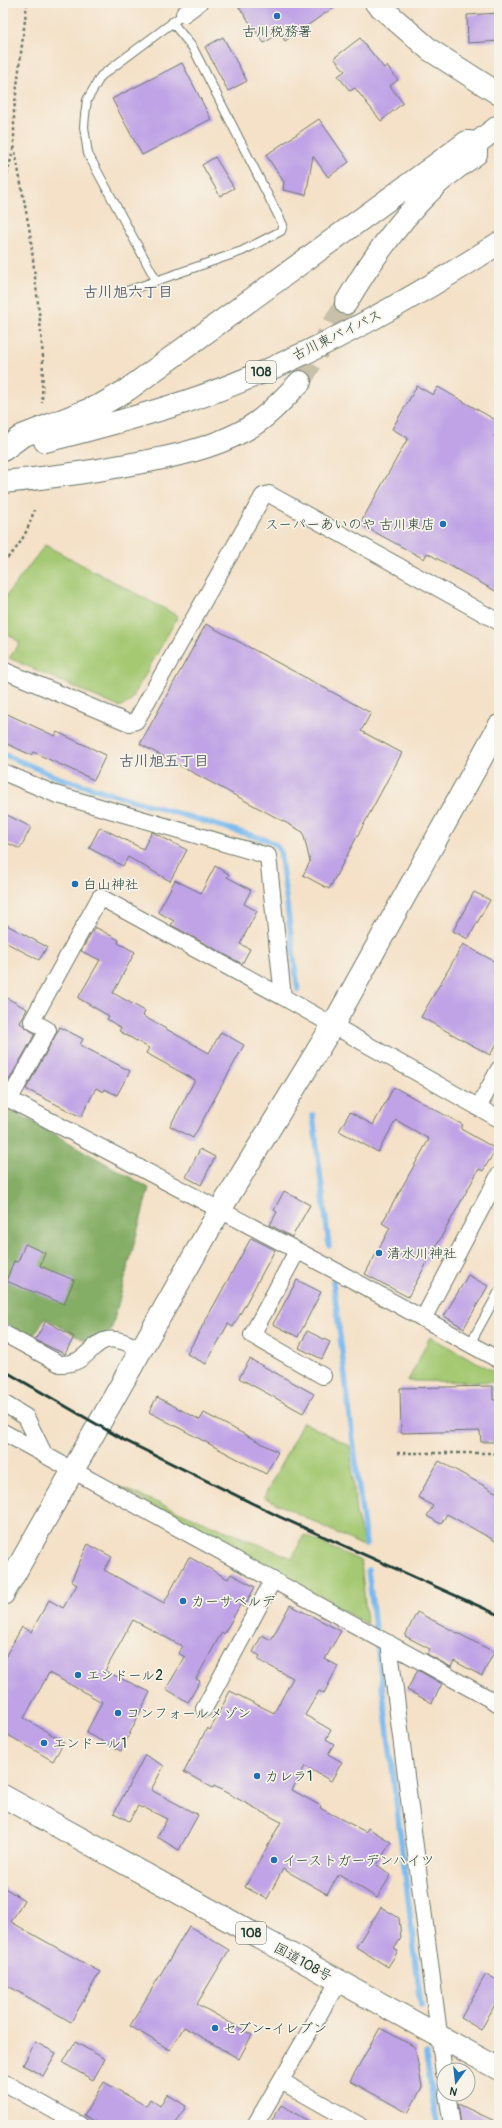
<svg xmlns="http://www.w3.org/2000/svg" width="502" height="2128" font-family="Pangolin,'Klee One',sans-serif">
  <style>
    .green { fill: #a5c973; stroke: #628354 }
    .forest { fill: #84ad65; stroke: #52754c }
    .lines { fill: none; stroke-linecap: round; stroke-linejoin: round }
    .stream { stroke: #7abaef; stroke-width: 5.5 }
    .building { fill: #bfa3e6 }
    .highway-tunnel { stroke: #c9c0aa; stroke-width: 22; stroke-dasharray: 22 11; stroke-linecap: butt }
    .lane-casing { stroke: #6a7668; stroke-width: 10 }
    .street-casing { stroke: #6a7668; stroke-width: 18 }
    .secondary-casing { stroke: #6a7668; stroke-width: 24 }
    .highway-casing { stroke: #6a7668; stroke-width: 24 }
    .path { stroke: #6a7668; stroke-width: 2.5; stroke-dasharray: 3 3; stroke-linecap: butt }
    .lane { stroke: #fff; stroke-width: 8 }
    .street { stroke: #fff; stroke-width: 16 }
    .secondary { stroke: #fff; stroke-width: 22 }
    .highway { stroke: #fff; stroke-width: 22 }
    .rail { stroke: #1f3d34; stroke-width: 3 }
    .poi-dot { fill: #1f6fb2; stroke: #f7f3e8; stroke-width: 1.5 }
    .labels { text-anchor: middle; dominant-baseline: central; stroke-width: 3.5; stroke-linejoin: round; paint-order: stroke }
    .shield { fill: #f7f3e8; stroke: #60746a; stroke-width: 1 }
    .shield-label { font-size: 13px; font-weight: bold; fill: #1f3d34 }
    .poi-label { font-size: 14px; fill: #1f3d34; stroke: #f7f3e8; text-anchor: start }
    .street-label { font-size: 14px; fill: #1f3d34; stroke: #f7f3e8 }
    .neighbourhood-label { font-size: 15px; font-weight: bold; fill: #576172; stroke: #f7f3e8 }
  </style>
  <rect width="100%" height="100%" fill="#f7f3e8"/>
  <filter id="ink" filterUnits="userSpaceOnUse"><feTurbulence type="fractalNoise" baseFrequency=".025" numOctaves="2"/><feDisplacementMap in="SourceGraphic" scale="8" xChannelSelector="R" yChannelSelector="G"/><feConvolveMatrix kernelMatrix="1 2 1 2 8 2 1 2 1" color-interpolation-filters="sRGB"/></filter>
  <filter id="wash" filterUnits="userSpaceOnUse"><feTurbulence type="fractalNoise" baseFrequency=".012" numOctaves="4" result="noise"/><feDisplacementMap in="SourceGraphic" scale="16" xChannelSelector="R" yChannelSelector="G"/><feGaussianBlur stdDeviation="0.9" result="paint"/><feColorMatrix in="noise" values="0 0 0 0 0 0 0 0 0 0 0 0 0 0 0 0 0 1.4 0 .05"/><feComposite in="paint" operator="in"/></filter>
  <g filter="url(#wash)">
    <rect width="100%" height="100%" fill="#f4e1c8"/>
    <path class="green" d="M 45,545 L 178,616 L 130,702 L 119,707 L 9,658 L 20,643 L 3,630 L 3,600 Z
      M 430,1337 L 499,1374 L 499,1382 L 408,1381 Z
      M 303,1422 L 350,1446 L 356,1513 L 365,1547 L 264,1497 Z
      M 117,1486 L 292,1558 L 304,1535 L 361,1561 L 367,1624 Z"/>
    <path class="forest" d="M 3,1105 L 149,1188 L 111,1331 L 89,1343 L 45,1318 L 32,1338 L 3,1322 Z"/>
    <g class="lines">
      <path class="stream" d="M 3,754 L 59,778 L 267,840 L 276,845 L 280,851 L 298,990
        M 313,1115 L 329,1246
        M 333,1281 L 366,1544
        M 368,1570 L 421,2005
        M 426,2054 L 434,2109 L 438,2125"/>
    </g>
    <g id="blocks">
      <path class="building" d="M 236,3 L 340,3 L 285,41 L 280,33 L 264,43 Z
        M 499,13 L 499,41 L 468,43 L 467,15 Z
        M 223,37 L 247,81 L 228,91 L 205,47 Z
        M 360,38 L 384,68 L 387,66 L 398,80 L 390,86 L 403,103 L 381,121 L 355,88 L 350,91 L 338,76 L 345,71 L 334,58 Z
        M 182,63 L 211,119 L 142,155 L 112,99 Z
        M 319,119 L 349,162 L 328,177 L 313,156 L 306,195 L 283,190 L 284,182 L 266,155 Z
        M 215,157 L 234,188 L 220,196 L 202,165 Z
        M 417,386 L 433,395 L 438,387 L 499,422 L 499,428 L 494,437 L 499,440 L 499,593 L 427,553 L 424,559 L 360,524 L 408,438 L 392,429 Z
        M 206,624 L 371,713 L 361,731 L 402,753 L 329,889 L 303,875 L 310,862 L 303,832 L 140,744 Z
        M 3,712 L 55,736 L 57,732 L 106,755 L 94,780 L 33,752 L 31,755 L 3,742 Z
        M 3,813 L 31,827 L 20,849 L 3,841 Z
        M 100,827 L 143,849 L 152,832 L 187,850 L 170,881 L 128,857 L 123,866 L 89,848 Z
        M 215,866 L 229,874 L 227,877 L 251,890 L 244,904 L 257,911 L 240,944 L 250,949 L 242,964 L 171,925 L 174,921 L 158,912 L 175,880 L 201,893 Z
        M 474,892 L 490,900 L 468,939 L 453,931 Z
        M 3,923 L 47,947 L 39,960 L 3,941 Z
        M 95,927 L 119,940 L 118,943 L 135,952 L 113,993 L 145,1011 L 143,1016 L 209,1053 L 221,1032 L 244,1045 L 193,1138 L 170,1126 L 195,1080 L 146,1053 L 149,1048 L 119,1031 L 121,1028 L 107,1019 L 109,1016 L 78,998 L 100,960 L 81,951 Z
        M 463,944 L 499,964 L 499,1040 L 490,1055 L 421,1017 Z
        M 3,996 L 27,1009 L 20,1023 L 35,1034 L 9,1080 L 3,1077 Z
        M 60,1027 L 83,1039 L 80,1045 L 130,1071 L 117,1095 L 104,1089 L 103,1092 L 96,1088 L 81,1117 L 26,1089 Z
        M 394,1087 L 463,1125 L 461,1129 L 496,1149 L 483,1171 L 479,1169 L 408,1297 L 365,1274 L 390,1228 L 382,1223 L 429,1139 L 396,1120 L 378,1152 L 339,1131 L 350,1112 L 373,1125 Z
        M 200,1149 L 215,1157 L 201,1185 L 186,1177 Z
        M 284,1191 L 310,1205 L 292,1237 L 270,1225 L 277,1212 L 274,1210 Z
        M 251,1238 L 275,1250 L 233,1327 L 228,1324 L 206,1364 L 187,1354 Z
        M 25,1244 L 45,1253 L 40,1266 L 74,1280 L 64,1304 L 6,1281 L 14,1261 L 18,1262 Z
        M 468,1275 L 488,1286 L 464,1328 L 444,1316 Z
        M 297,1280 L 321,1292 L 298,1337 L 273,1324 Z
        M 46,1321 L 74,1337 L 65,1354 L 35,1340 Z
        M 307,1331 L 330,1342 L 322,1359 L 299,1348 Z
        M 250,1359 L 314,1394 L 303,1413 L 239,1378 Z
        M 493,1386 L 493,1400 L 499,1400 L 499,1442 L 481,1442 L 480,1431 L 401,1433 L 400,1388 Z
        M 157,1397 L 200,1420 L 204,1413 L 278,1452 L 266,1474 L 149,1412 Z
        M 439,1461 L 499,1494 L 499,1543 L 447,1514 L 441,1524 L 427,1516 L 433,1506 L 418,1497 Z
        M 88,1544 L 112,1557 L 104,1570 L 164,1603 L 189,1557 L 228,1579 L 231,1574 L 255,1587 L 244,1607 L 240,1605 L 224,1634 L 222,1632 L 196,1679 L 200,1681 L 188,1702 L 166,1689 L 185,1657 L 178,1653 L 182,1646 L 133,1620 L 105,1671 L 150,1692 L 121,1751 L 86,1733 L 102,1702 L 49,1673 L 24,1718 L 64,1742 L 53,1761 L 3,1732 L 3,1661 L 22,1627 L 31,1632 L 49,1600 L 63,1608 L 77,1585 L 71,1581 Z
        M 290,1605 L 341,1631 L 325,1659 L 338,1666 L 324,1693 L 319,1691 L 305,1715 L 331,1730 L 326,1739 L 334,1744 L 328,1754 L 342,1762 L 331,1781 L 305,1766 L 292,1790 L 321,1806 L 320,1808 L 366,1832 L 368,1828 L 391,1842 L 377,1865 L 391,1875 L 377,1898 L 339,1874 L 327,1894 L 283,1869 L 267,1899 L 245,1887 L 281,1822 L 214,1786 L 213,1788 L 184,1772 L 207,1728 L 210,1730 L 230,1691 L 274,1713 L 293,1678 L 258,1660 L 260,1656 L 253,1652 L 262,1635 L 271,1640 Z
        M 417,1612 L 494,1652 L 482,1676 L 454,1661 L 451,1667 L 427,1654 L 430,1649 L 405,1636 Z
        M 418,1670 L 442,1684 L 432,1703 L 407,1690 Z
        M 145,1755 L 164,1766 L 151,1790 L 198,1815 L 179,1850 L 157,1837 L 167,1819 L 143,1807 L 142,1808 L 138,1806 L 129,1821 L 114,1813 Z
        M 3,1887 L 24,1900 L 11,1922 L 100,1972 L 71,2022 L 3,1983 Z
        M 381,1907 L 399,1918 L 401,1938 L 394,1949 L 398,1951 L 388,1967 L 356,1947 Z
        M 189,1926 L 229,1950 L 197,2004 L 252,2035 L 239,2059 L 184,2027 L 170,2050 L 130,2026 Z
        M 486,1974 L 499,1981 L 499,1997 L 481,2030 L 461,2018 Z
        M 380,2028 L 415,2047 L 422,2087 L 408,2113 L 350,2081 Z
        M 35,2042 L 56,2053 L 43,2076 L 23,2065 Z
        M 75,2042 L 105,2059 L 93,2080 L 63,2063 Z
        M 104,2082 L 146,2106 L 150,2099 L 160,2106 L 167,2094 L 186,2106 L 175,2125 L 101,2125 L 84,2115 Z
        M 458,2104 L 499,2123 L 499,2125 L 461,2125 Z
        M 281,2105 L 315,2125 L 269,2125 Z"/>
    </g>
  </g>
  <g filter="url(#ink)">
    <use href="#blocks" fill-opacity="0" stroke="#6a7668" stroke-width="1"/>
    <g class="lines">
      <path class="highway-tunnel" d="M 300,382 L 346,303"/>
      <g class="lane-casing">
        <path id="lane" d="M 156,280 L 88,154 L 84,127 L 85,115 L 87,100 L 101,76 L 184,14
          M 127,291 L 242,251 L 281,231 L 283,225 L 193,48 L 172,22
          M 470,1344 L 499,1291"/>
      </g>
      <g class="street-casing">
        <path id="street" d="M 184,14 L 199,3
          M 3,670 L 129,723 L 136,721 L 263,496 L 269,494 L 499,622
          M 3,772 L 55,794 L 268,856 L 283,997 L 499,1119
          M 3,1096 L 336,1271 L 499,1360
          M 9,1100 L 48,1030 L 32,1021 L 100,897 L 283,997
          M 478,1108 L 499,1069
          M 297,1251 L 252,1335 L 323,1376
          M 423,1319 L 499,1175
          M 3,1333 L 60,1364 C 98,1366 89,1319 141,1350
          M 3,1403 L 26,1417 L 44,1454
          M 3,1432 L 499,1704
          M 389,1643 L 444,2073
          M 204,1709 L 273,1580
          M 281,2081 L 359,2125
          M 3,2082 L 80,2125
          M 447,2094 L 452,2125
          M 255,2125 L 338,1982"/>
      </g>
      <g class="secondary-casing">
        <path id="secondary" d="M 376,3 L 430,50 L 499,94
          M 3,1594 L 220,1210 L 333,1025 L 499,726"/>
      </g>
      <g class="highway-casing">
        <path id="highway" d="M 346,303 C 371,260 399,220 435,186 C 447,174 462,164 476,154 L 476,148
          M 45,441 C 93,429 141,416 188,401 C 296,364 404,305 499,243
          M 3,450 L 22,436 L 101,405 L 127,390 L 467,142 L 477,143 L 499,126
          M 3,482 C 47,478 90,472 132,464 C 171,457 211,449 245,430 C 267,418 283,399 300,382
          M 3,1796 L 499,2069"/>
      </g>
      <path class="path" d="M 27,3 L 14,111 L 14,146 L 30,233 L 40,321 L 43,357 L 42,403
        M 3,192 L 14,146
        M 3,562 C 19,549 29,529 34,510
        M 397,1453 L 499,1453"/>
      <use href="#lane" class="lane"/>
      <use href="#street" class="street"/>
      <use href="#secondary" class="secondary"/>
      <use href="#highway" class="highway"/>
      <path class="rail" d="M 3,1370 L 124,1440 L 280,1517 L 499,1615"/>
    </g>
  </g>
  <g class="poi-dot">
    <circle cx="277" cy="16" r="4"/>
    <circle cx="443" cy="524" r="4"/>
    <circle cx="75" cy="884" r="4"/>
    <circle cx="379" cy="1253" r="4"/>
    <circle cx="183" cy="1601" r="4"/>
    <circle cx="78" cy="1675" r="4"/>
    <circle cx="118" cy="1713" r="4"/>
    <circle cx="44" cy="1743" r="4"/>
    <circle cx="257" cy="1776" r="4"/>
    <circle cx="274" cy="1860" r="4"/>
    <circle cx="215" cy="2028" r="4"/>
  </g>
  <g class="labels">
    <g class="shield">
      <rect x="246" y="361" width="30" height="22" rx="3"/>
      <rect x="236" y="1922" width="30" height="22" rx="3"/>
    </g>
    <g class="shield-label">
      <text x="261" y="372">108</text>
      <text x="251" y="1933">108</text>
    </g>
    <g class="poi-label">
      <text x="277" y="31" text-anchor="middle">古川税務署</text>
      <text x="435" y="524" text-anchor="end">スーパーあいのや 古川東店</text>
      <text x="83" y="884">白山神社</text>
      <text x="387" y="1253">清水川神社</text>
      <text x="191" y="1601">カーサベルデ</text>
      <text x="86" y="1675">エンドール2</text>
      <text x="126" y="1713">コンフォールメゾン</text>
      <text x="52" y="1743">エンドール1</text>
      <text x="265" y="1776">カレラ1</text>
      <text x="282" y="1860">イーストガーデンハイツ</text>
      <text x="223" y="2028">セブン-イレブン</text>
    </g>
    <g class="street-label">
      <text transform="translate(337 335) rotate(-26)">古川東バイパス</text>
      <text transform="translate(303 1962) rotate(29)">国道108号</text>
    </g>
    <g class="neighbourhood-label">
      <text x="128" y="292">古川旭六丁目</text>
      <text x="164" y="761">古川旭五丁目</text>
    </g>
  </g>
  <rect width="502" height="2128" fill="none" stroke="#f7f3e8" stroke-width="16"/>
  <g transform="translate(456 2082) rotate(195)"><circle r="19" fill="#f7f3e8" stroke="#a1aaa0"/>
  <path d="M0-3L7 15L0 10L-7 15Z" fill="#1f6fb2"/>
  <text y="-6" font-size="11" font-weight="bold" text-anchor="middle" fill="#1f3d34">N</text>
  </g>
</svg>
